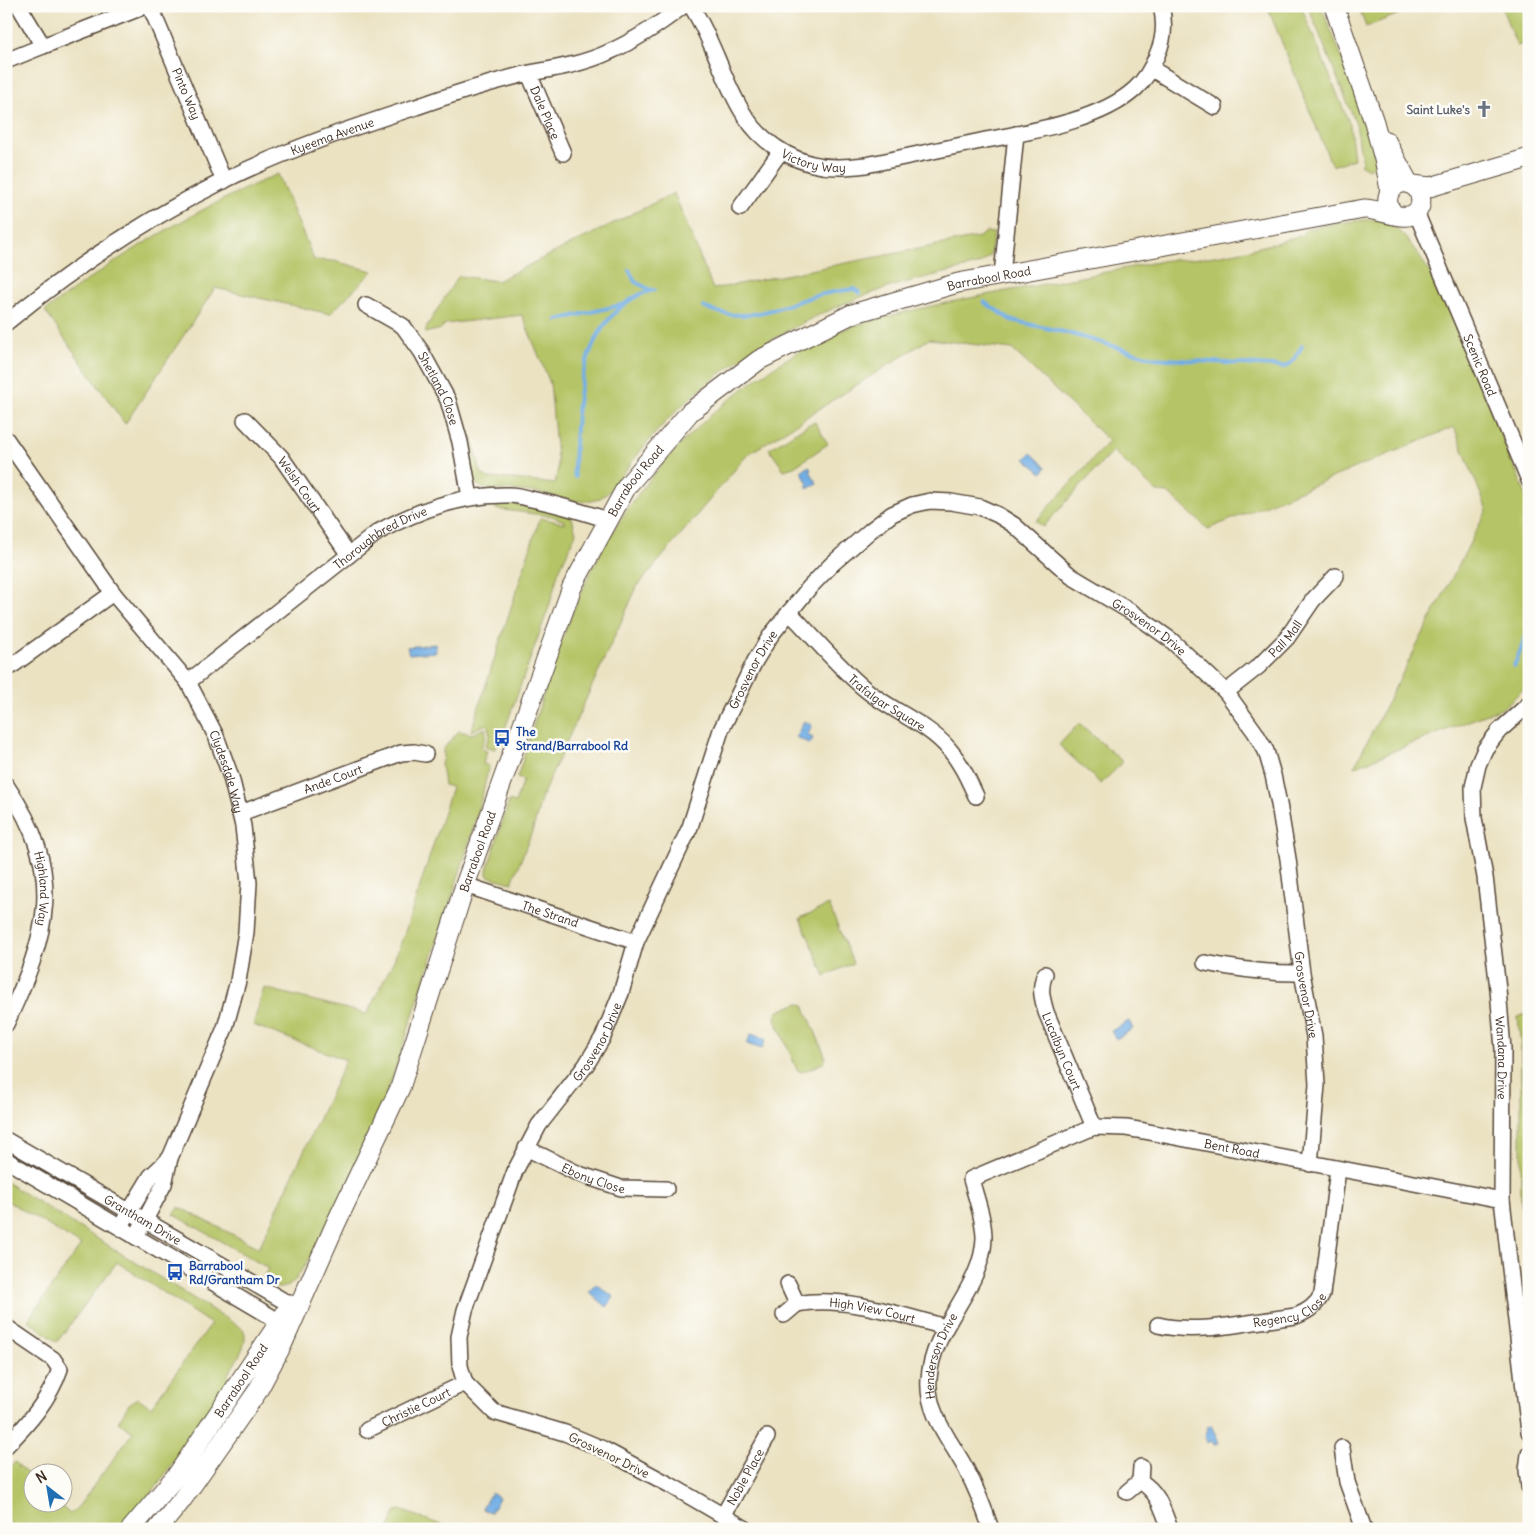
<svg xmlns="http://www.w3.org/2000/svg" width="1535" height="1535" font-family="Delius,sans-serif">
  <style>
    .green { fill: #b5c466; stroke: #787742 }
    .water { fill: #72aee4; stroke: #566c81 }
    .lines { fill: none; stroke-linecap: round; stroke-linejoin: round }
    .stream { stroke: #72aee4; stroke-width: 4 }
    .minor-casing { stroke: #554637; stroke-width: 18 }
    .major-casing { stroke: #554637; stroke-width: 21 }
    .minor { stroke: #fff; stroke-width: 15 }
    .major { stroke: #fff; stroke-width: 19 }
    .labels { text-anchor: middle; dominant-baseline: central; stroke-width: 5; stroke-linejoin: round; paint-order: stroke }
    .street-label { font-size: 12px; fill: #3b2a1e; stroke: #fdfcf7 }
    .worship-label { font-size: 12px; font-weight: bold; fill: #5b616d; stroke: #fdfcf7; text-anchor: end }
    .transit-label { font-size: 12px; font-weight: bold; fill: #164399; stroke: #fdfcf7; text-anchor: start }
  </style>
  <rect width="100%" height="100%" fill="#fdfcf7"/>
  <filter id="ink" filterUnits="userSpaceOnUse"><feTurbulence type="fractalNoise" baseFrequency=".02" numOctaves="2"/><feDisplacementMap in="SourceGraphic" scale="10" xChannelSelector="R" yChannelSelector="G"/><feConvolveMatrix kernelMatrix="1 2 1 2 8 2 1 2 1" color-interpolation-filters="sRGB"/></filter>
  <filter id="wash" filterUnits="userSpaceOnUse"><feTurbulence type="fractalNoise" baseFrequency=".0096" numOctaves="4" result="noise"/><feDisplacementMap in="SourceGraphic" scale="20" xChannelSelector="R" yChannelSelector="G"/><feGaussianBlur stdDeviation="1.12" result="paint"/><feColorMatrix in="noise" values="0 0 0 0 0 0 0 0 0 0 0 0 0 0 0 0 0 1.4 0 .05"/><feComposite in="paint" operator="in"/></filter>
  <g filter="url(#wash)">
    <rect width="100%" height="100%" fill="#ebe2c2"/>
    <path class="green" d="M 1267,6 L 1301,6 L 1350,125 L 1354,159 L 1332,166 Z
      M 1308,6 L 1321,6 L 1365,114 L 1376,164 L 1368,169 L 1360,164 L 1362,162 L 1356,124 Z
      M 1358,6 L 1419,6 L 1366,27 Z
      M 1501,6 L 1529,6 L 1529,42 L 1517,46 Z
      M 278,174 L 314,260 L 334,261 L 373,271 L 330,314 L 215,288 L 125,424 L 45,311 C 119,255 192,211 278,174 Z
      M 674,193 L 713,289 L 979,237 L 986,232 L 994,233 L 990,256 L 980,264 C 948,273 913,279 881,290 C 801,317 715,366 658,430 C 641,449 626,470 611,490 C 605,495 599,500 591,501 C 577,503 562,498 549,495 C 536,492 523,491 510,490 C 496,489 485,493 474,482 L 464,439 L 472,437 L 481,473 L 488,478 L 514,479 L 555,484 L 558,468 L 550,383 L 522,315 L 445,324 L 441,329 L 425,333 L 427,326 L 455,281 L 459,276 L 497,281 Z
      M 1365,220 C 1372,220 1382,219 1388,222 C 1406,231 1434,279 1445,297 L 1448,305 L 1448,310 L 1451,310 L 1457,325 L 1529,503 L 1529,684 L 1504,707 L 1354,767 L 1487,510 L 1454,427 L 1208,529 L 1168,493 L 1157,492 L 1113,451 L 1043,527 L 1036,521 L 1109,441 L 1012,349 L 929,339 L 747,455 L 637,587 L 542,796 L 533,829 L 512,883 L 490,877 L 487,875 L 487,870 L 509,801 L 515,803 L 523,780 L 517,778 C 543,698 565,613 608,540 C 644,478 693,425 751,383 C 786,358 822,335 863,323 C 908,310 955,301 1001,292 C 1056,282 1112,271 1167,260 C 1210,260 1261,248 1302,235 L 1305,230 C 1325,224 1345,222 1365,220 Z
      M 815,422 L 828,444 L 794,467 L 784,470 L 769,449 L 809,424 Z
      M 495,503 L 526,505 L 566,513 L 572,518 L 576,533 L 558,573 L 550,604 L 506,726 L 495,749 L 485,746 L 490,735 L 487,724 L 471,731 L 540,518 L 564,523 L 564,521 L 552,516 L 496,509 Z
      M 1079,723 L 1123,762 L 1101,784 L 1059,745 Z
      M 485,728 L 486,735 L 481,748 L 487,751 L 483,764 L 489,766 C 474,835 450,902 428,969 C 408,1029 390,1090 366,1148 C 346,1194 322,1240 294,1282 C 282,1291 274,1289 261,1282 L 268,1268 L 173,1214 L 179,1207 L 259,1248 L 346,1060 L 253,1025 L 264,988 L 367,1014 L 394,960 L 406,929 L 452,787 L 444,785 L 441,764 L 443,757 L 443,749 L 459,731 L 472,734 Z
      M 829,905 L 853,963 L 825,976 L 800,918 Z
      M 798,1003 L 804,1005 L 826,1058 L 823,1063 L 802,1072 L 797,1070 L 775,1018 L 777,1012 Z
      M 1529,1013 L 1529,1272 L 1521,1203 L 1521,1048 L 1518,1017 Z
      M 6,1182 L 243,1329 C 251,1342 234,1364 227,1376 L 231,1379 L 157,1486 L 122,1529 L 15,1529 L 6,1518 L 6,1470 L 15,1462 L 32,1478 L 32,1502 L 58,1503 L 70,1514 L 78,1507 L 133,1432 L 118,1422 L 129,1404 L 138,1398 L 151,1407 L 211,1324 L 117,1262 L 57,1342 L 28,1320 L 81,1245 L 6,1200 Z
      M 400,1510 L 452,1529 L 388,1529 L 396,1511 Z"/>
    <path class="water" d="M 1031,453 L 1046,467 L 1042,473 L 1025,459 Z
      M 809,466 L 811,470 L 810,471 L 817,483 L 808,489 L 806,486 L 808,484 L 801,471 Z
      M 435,644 L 436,652 L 409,654 L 407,647 Z
      M 804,721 L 812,725 L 808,735 L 813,738 L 810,744 L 796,737 Z
      M 1129,1021 L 1133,1029 L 1116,1039 L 1111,1031 Z
      M 751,1034 L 766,1039 L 762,1049 L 747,1044 Z
      M 596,1284 L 614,1297 L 607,1307 L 589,1292 Z
      M 1211,1425 L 1219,1443 L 1214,1445 L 1212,1441 L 1207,1443 L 1205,1436 L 1208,1429 L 1207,1427 Z
      M 491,1493 L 499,1498 L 490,1513 L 482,1508 Z"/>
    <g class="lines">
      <path class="stream" d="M 629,270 L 635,282 L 651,290
        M 984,302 L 1011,320 L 1068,333 L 1154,358 L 1286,367 L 1293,361 L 1302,346
        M 703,307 C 744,324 768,311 808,298 C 823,293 839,291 855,289 L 859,293
        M 557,320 L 621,305
        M 575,477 L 574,471 C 576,420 575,360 610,318 C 622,304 635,294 654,290
        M 1514,666 L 1529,630"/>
    </g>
  </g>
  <g filter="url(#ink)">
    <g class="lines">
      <g class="minor-casing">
        <g id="minor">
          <path d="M 19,6 L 43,46 L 145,6"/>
          <path id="s1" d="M 150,6 L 224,181"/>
          <path id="s2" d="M 691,6 C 702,22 709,40 717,58 C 725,77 733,98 745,116 C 765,147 802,168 839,167 C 848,167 857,166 866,165 C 904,157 943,149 981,141 C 1027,132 1099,122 1135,89 C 1145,80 1152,68 1157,55 C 1164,40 1165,22 1161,6"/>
          <path d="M 6,61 L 43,46"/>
          <path d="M 1152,69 L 1215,107"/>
          <path id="s3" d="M 529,74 L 563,153"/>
          <path d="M 740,208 L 781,151"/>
          <path id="s4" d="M 1416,212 L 1529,480"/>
          <path d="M 1002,275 L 1016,134"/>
          <path id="s5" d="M 366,305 L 403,326 L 421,351 L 448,400 L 460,442 L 470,497"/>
          <path id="s6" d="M 6,323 C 73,268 146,219 225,180 C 286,150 351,128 416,107 C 450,95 486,84 521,75 C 550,69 582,65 609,52 C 636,40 660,24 683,6"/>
          <path id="s7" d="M 245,420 L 281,457 L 349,555"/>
          <path id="s8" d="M 6,439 L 113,593 L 188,682 L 216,736 L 231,777 L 243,826 L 249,883 L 246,932 L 238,981 L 225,1028 L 170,1158 L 164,1184 L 136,1237"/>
          <path id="s9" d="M 789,612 C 815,638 837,666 865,689 C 891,711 927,723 949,749 C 961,763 968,779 976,796"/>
          <path d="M 6,670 L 113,593"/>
          <path id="s10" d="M 188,682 L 378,532 C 418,510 462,494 509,495 C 516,495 524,497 531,499 C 558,504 583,512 608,520"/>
          <path id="s11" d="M 1226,692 L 1259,666 L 1287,638 L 1313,600 L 1336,576"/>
          <path id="s12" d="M 1529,704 L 1499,731 L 1485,749 L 1478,765 L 1473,787 L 1474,818 L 1485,877 L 1498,989 L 1503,1049 L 1502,1200 L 1529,1432"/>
          <path id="s13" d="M 6,785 C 67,874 48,934 6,1024"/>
          <path id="s14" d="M 241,813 L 401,753 L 414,752 L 425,754"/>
          <path id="s15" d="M 465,885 L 636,942"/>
          <path d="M 1205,963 C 1237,969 1269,974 1302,973"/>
          <path id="s16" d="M 1045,974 C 1039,988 1042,998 1046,1012 L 1094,1127"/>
          <path id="s17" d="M 6,1140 L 291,1305 L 294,1318 L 280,1322 L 6,1160"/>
          <path id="s18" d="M 526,1148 L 579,1174 L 621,1188 L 666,1189"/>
          <path d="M 125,1219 L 151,1176 L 170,1158"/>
          <path id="s19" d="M 788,1284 L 797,1304 C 842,1295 901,1315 945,1327"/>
          <path d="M 784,1315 L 797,1304"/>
          <path id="s20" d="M 1158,1325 C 1199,1335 1253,1321 1296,1316 C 1308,1311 1316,1306 1322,1294 L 1338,1169"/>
          <path d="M 6,1327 L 53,1359 L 60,1369 C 50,1399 28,1424 6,1446"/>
          <path id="s21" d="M 367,1430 L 465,1383"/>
          <path d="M 1342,1448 L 1347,1482 L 1364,1529"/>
          <path d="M 1529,1454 L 1527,1470 L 1529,1487"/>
          <path d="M 1141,1467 L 1140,1481 C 1159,1493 1162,1508 1170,1529"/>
          <path d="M 1127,1492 L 1140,1481"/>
          <path id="s22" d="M 723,1516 L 767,1437"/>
          <path id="s23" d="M 746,1529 L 670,1485 L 603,1449 L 565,1433 L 494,1412 L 465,1383 L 460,1366 L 459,1337 L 465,1310 L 515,1171 L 539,1125 L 586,1065 L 603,1037 L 621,993 L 636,942 L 690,827 L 721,730 L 755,661 L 771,635 L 809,588 L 832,564 L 871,530 L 892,514 L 912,505 L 930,501 L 951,502 L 980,507 L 998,515 L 1014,525 L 1071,576 L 1133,613 L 1171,640 L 1226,692 L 1255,732 L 1266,751 L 1273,775 L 1279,804 L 1288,859 L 1302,973 L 1314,1036 L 1317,1085 L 1310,1164"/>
          <path id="s24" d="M 991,1529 C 984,1508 976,1488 966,1469 C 951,1441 926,1413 929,1379 C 932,1326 983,1288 984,1238 C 984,1218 976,1198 971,1179 L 1094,1127 L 1126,1128 L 1144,1131 L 1502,1200"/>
        </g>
      </g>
      <g class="major-casing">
        <g id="major">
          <path d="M 1334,6 L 1374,122 L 1385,163 L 1390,190"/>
          <path d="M 1386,141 L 1409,184"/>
          <path d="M 1413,185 L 1430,187 L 1529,158"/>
          <path id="s25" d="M 131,1529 L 177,1475 L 291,1305"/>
          <path id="s26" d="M 158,1529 L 181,1501 L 257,1392 L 283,1343 L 336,1223 L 400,1088 L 465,885 L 572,587 L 627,486 L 690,412 L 759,360 L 852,314 L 958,283 L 1364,209 C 1380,208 1412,228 1420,206 C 1422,200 1420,192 1416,188 C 1401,172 1375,196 1395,215"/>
        </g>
      </g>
      <use href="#minor" class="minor"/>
      <use href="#major" class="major"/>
    </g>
  </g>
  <defs>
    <g id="church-bare" transform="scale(1.35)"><path d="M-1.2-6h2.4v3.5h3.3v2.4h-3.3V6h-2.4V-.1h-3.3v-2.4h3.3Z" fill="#6b7280" stroke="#fdfcf7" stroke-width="2.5" paint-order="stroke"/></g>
    <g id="bus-bare" transform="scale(1.35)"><path d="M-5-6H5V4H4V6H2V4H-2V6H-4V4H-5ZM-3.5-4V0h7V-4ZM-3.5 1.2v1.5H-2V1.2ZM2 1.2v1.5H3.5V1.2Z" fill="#1a4fb4" stroke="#fdfcf7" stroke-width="2.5" paint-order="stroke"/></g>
  </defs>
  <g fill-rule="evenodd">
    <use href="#church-bare" x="1484" y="109"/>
    <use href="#bus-bare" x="502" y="738"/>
    <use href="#bus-bare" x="175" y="1272"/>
  </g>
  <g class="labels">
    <g class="street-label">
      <text stroke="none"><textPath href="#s1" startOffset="95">Pinto Way</textPath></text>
      <text stroke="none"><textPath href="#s3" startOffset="42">Dale Place</textPath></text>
      <text stroke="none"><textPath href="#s6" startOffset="378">Kyeema Avenue</textPath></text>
      <text stroke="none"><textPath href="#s2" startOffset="208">Victory Way</textPath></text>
      <text stroke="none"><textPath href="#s26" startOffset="1579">Barrabool Road</textPath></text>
      <text stroke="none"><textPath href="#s4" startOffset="166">Scenic Road</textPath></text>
      <text stroke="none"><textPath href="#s5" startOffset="115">Shetland Close</textPath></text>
      <text stroke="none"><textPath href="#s26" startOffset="1159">Barrabool Road</textPath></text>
      <text stroke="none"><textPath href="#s7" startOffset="85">Welsh Court</textPath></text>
      <text stroke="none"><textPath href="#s10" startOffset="241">Thoroughbred Drive</textPath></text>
      <text stroke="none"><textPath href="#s23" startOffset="1611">Grosvenor Drive</textPath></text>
      <text stroke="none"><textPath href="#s11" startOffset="80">Pall Mall</textPath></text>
      <text stroke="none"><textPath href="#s23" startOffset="1101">Grosvenor Drive</textPath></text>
      <text stroke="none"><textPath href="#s9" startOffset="134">Trafalgar Square</textPath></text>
      <text stroke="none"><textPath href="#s8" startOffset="402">Clydesdale Way</textPath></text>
      <text stroke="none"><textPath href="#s14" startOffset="98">Ande Court</textPath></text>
      <text stroke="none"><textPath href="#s26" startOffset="754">Barrabool Road</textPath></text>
      <text stroke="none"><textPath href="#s13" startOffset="112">Highland Way</textPath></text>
      <text stroke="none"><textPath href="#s15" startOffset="90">The Strand</textPath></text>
      <text stroke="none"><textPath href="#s23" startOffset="2031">Grosvenor Drive</textPath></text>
      <text stroke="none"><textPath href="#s23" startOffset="696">Grosvenor Drive</textPath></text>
      <text stroke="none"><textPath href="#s16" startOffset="81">Lucalbyn Court</textPath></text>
      <text stroke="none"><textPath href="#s12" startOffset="376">Wandana Drive</textPath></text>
      <text stroke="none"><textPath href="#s24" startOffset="651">Bent Road</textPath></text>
      <text stroke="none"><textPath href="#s18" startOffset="74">Ebony Close</textPath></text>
      <text stroke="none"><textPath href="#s17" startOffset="158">Grantham Drive</textPath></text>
      <text stroke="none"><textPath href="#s20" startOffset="135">Regency Close</textPath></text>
      <text stroke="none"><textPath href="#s19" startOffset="98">High View Court</textPath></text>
      <text stroke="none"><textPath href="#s24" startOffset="189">Henderson Drive</textPath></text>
      <text stroke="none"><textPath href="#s25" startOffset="185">Barrabool Road</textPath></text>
      <text stroke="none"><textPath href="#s21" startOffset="54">Christie Court</textPath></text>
      <text transform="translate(609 1455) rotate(26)">Grosvenor Drive</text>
      <text stroke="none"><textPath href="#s22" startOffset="45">Noble Place</textPath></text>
    </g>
    <g class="worship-label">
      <text x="1470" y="109">Saint Luke's</text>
    </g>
    <g class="transit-label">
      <text x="516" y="731">The<tspan x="516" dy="14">Strand/Barrabool Rd</tspan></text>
      <text x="189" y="1265">Barrabool<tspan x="189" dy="14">Rd/Grantham Dr</tspan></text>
    </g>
  </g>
  <rect width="1535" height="1535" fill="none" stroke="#fdfcf7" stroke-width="25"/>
  <g transform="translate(48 1488) rotate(329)"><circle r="24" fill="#fdfcf7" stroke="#afa8a0"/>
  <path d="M0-4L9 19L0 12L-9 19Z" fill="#1f6fb2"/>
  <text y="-8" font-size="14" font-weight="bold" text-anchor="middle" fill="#3b2a1e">N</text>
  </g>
</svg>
